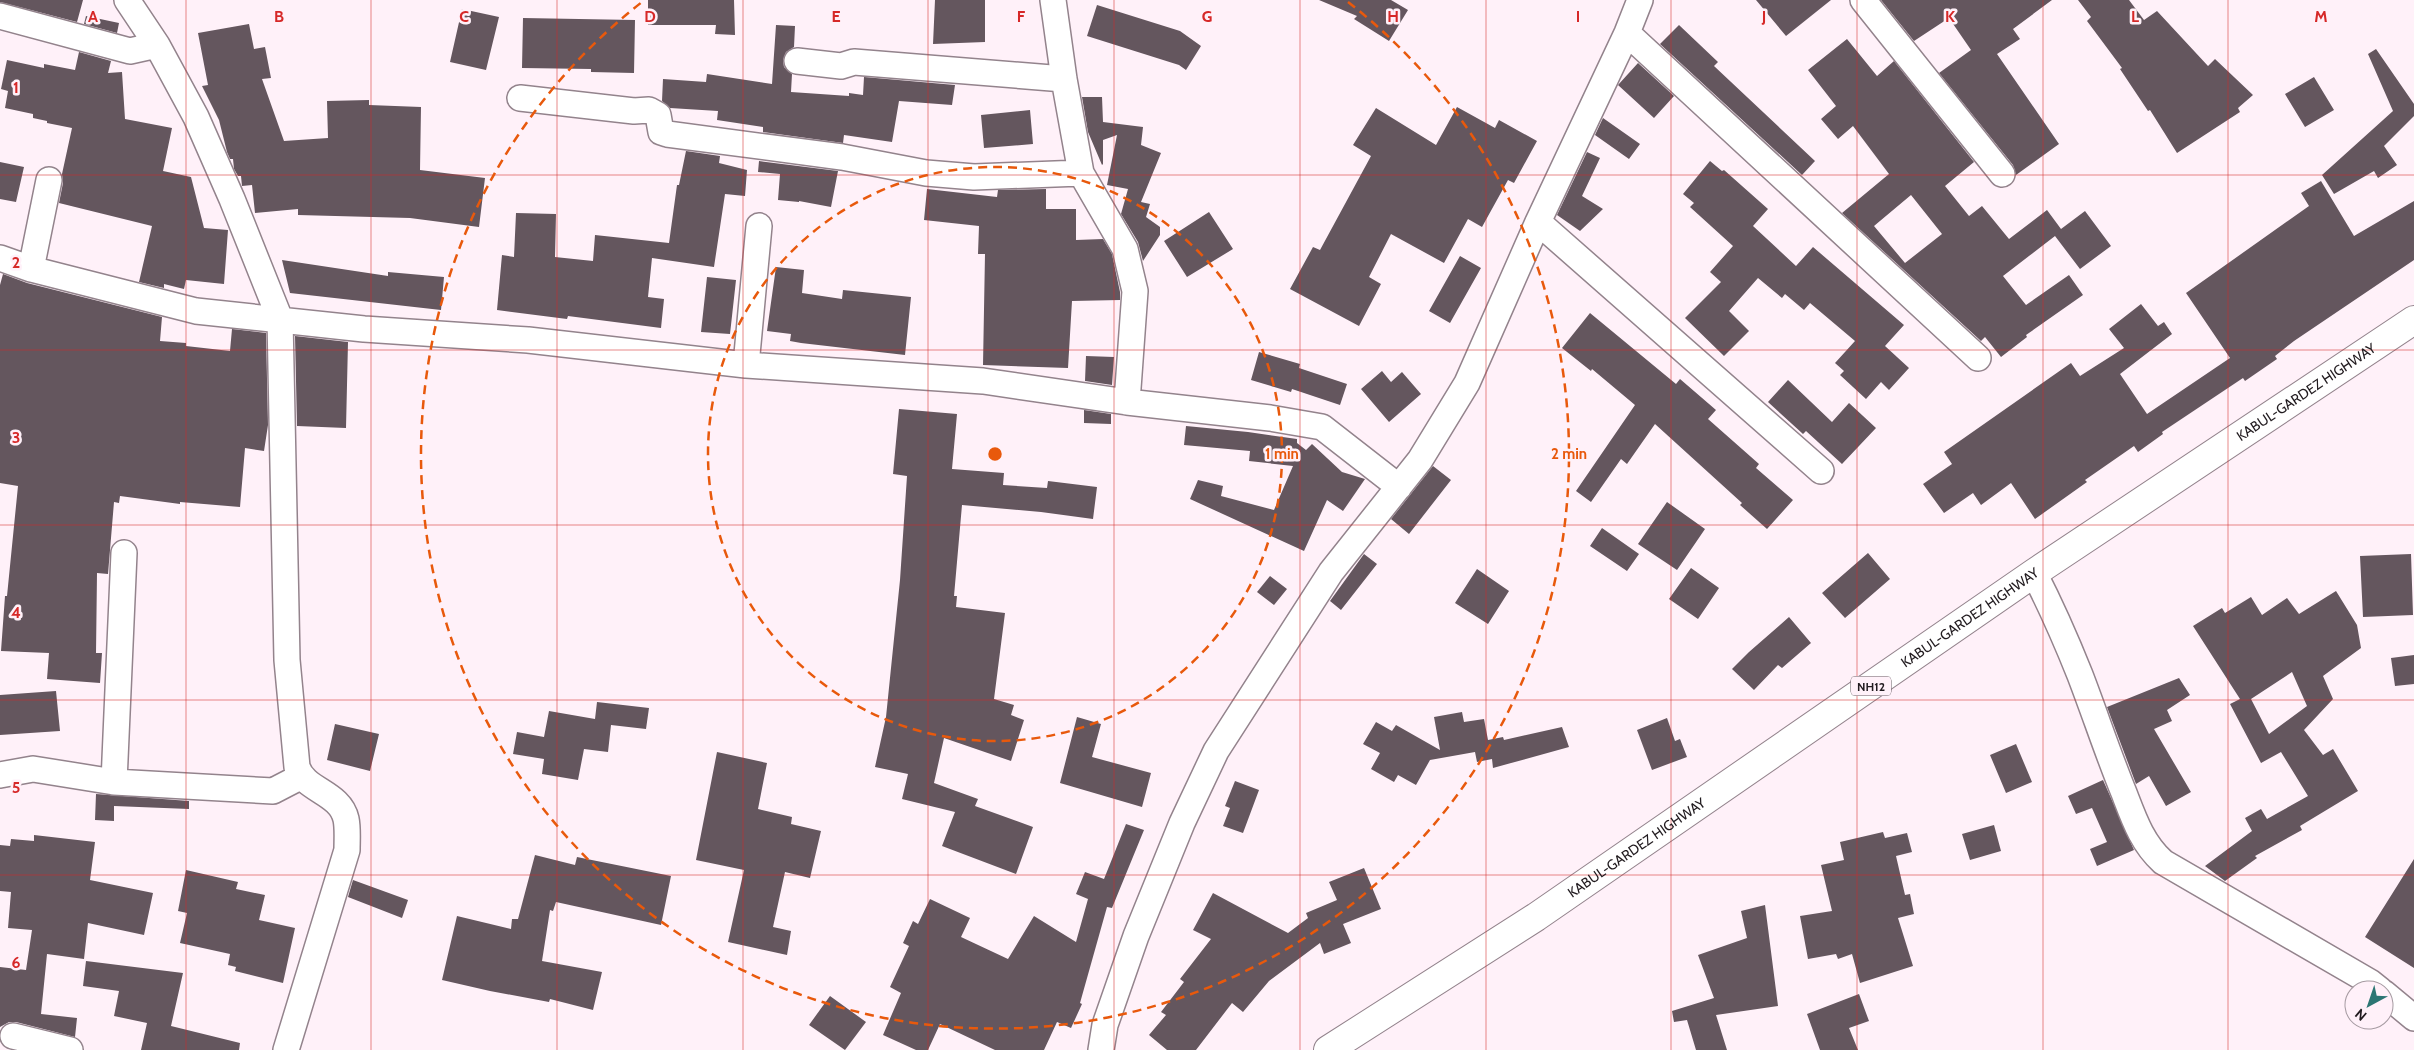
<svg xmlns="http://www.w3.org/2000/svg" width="2414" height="1050" font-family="Cabin,sans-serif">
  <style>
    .building { fill: #64565e; fill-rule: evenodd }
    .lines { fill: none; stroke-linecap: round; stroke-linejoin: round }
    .minor-casing { stroke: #93838c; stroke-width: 28 }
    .highway-casing { stroke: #93838c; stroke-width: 30 }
    .minor { stroke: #fff; stroke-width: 25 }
    .highway { stroke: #fff; stroke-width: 28 }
    .grid { fill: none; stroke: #d62828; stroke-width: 1; stroke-opacity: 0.55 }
    .ring { fill: none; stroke: #e8590c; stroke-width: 2.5; stroke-dasharray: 9 6 }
    .labels { text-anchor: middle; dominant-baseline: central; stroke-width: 5; stroke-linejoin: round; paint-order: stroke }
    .shield { fill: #fff1f9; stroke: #645b60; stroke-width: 1 }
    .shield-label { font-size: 12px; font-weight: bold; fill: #211b1f }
    .street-label { font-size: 14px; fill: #211b1f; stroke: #fff1f9 }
    .grid-label { font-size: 16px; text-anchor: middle; font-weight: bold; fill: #d62828; stroke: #fff1f9; stroke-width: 5; stroke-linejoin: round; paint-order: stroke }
    .centre { fill: #e8590c; stroke: #fff1f9; stroke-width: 2.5 }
    .ring-label { font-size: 15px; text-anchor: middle; font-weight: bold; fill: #e8590c; stroke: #fff1f9; stroke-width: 5; stroke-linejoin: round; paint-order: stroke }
  </style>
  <rect width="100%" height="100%" fill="#fff1f9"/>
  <path class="building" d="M 0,0 L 83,0 L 77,22 L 0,2 Z
    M 648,0 L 734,0 L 735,35 L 715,34 L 716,25 L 648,25 Z
    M 935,0 L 985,0 L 985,42 L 933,44 Z
    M 1319,0 L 1391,0 L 1408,10 L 1389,41 L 1354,19 L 1357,16 Z
    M 1756,0 L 1831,0 L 1786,36 Z
    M 1881,0 L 2052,0 L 2013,29 L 2020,39 L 1997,54 L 2059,144 L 2016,175 L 2013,165 L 1939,73 L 1971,50 L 1949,18 L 1914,41 Z
    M 2078,0 L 2129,0 L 2144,20 L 2157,11 L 2208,66 L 2215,59 L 2253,95 L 2238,108 L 2240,112 L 2177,153 L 2150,110 L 2148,111 L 2120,69 L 2122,68 L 2087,21 L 2091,17 Z
    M 1097,5 L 1180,31 L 1201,46 L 1186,70 L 1179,65 L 1087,36 Z
    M 462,9 L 499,17 L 486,70 L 450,62 Z
    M 86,16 L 119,23 L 117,33 L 84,24 Z
    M 523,18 L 635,20 L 634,73 L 591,72 L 591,69 L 522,68 Z
    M 249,24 L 254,49 L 265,47 L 271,78 L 262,79 L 284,141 L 328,138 L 327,101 L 369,100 L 369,105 L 421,107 L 420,170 L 485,178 L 479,227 L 410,218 L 298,215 L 298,209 L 255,213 L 252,185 L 242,186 L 241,176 L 238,176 L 234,169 L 233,159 L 230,159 L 227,152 L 219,120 L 202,86 L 208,85 L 198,33 Z
    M 776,25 L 795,26 L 794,47 L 786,52 L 783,60 L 784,67 L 792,74 L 791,92 L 849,96 L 849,93 L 863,95 L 864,77 L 955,85 L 952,105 L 899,101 L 892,142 L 844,135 L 843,143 L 763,132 L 763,127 L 717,120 L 718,111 L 670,108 L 662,101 L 663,79 L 706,82 L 707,74 L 772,84 Z
    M 1679,25 L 1718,62 L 1714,66 L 1815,161 L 1802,175 L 1660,44 Z
    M 1847,39 L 1877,76 L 1894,61 L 1974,162 L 1945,186 L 1969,216 L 1982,206 L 2009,239 L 2047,210 L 2061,229 L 2085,211 L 2111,246 L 2080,269 L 2055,236 L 2003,276 L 2026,305 L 2069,275 L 2083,295 L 2026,335 L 2027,337 L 2001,357 L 1985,337 L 1981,341 L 1842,213 L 1889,174 L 1853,126 L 1838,139 L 1821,119 L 1836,106 L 1808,70 ZM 1911,195 L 1942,234 L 1905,263 L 1874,226 Z
    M 2376,49 L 2414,104 L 2414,116 L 2384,146 L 2397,165 L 2378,178 L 2374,171 L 2334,194 L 2322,175 L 2393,111 L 2368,54 Z
    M 79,52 L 111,61 L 108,73 L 122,72 L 125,119 L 172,128 L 163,171 L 191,177 L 204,228 L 228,230 L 224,284 L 186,280 L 184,289 L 164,284 L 164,288 L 139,282 L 152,226 L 59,203 L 63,183 L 62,174 L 72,128 L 47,123 L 47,121 L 33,118 L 33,114 L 5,108 L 8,91 L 1,89 L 7,60 L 44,68 L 44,64 L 75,70 Z
    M 1638,63 L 1674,96 L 1654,118 L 1618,85 Z
    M 2314,77 L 2334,110 L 2305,127 L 2285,94 Z
    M 1082,97 L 1102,97 L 1103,122 L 1143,127 L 1141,145 L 1161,153 L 1141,202 L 1150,204 L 1146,217 L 1160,227 L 1160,235 L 1143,261 L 1138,242 L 1121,214 L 1128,189 L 1107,185 L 1117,135 L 1103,140 L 1103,164 L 1102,165 L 1088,132 Z
    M 1457,107 L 1495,128 L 1499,120 L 1537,141 L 1514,183 L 1508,180 L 1482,227 L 1468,219 L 1444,263 L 1391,234 L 1369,277 L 1381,284 L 1359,326 L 1290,289 L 1313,247 L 1320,250 L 1371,156 L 1353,145 L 1376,108 L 1436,145 Z
    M 1030,110 L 1033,144 L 984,148 L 981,115 Z
    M 1603,118 L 1640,144 L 1629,159 L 1595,135 Z
    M 686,151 L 720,156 L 719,163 L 747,170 L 745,196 L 725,194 L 714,267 L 652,258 L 648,297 L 664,299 L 661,328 L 568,316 L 567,319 L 497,310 L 502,255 L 514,257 L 516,213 L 556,214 L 555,257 L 593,261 L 595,235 L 669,243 L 677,185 L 679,185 Z
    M 1587,152 L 1600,158 L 1582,196 L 1603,209 L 1580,231 L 1557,215 Z
    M 759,161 L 838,171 L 831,207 L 799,201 L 799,202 L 778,200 L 780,174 L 758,172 Z
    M 1710,161 L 1722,171 L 1724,170 L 1768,209 L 1753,226 L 1796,266 L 1813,247 L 1904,325 L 1885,346 L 1909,368 L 1889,390 L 1881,382 L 1866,399 L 1840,375 L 1844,371 L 1835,363 L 1855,341 L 1810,303 L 1804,310 L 1785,294 L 1782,298 L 1758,278 L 1729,311 L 1749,331 L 1724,356 L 1685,318 L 1721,282 L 1710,272 L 1733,246 L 1690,207 L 1694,203 L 1683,194 Z
    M 0,162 L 24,167 L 16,202 L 0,199 Z
    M 2321,181 L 2354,236 L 2414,201 L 2414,260 L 2294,341 L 2275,356 L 2277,359 L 2245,381 L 2243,378 L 2162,432 L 2163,434 L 2138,452 L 2134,446 L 2085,480 L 2087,482 L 2035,519 L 2011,483 L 1981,505 L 1973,493 L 1944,513 L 1923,484 L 1952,464 L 1944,452 L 2071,363 L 2080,376 L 2124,348 L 2109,329 L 2141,304 L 2158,326 L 2164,322 L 2172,334 L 2120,374 L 2147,414 L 2230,358 L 2186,293 L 2309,206 L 2301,193 Z
    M 927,189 L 997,197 L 998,190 L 1046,189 L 1046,209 L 1076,209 L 1076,240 L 1103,239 L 1112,254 L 1120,292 L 1120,300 L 1072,301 L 1068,368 L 983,365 L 985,254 L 978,254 L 979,226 L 924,220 Z
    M 1209,212 L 1233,249 L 1187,277 L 1164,241 Z
    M 1460,256 L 1481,268 L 1450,323 L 1429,311 Z
    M 282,260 L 388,276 L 388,272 L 444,277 L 441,310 L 290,293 Z
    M 776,267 L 804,270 L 802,293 L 842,299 L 843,290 L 911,297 L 905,355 L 801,343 L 790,341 L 791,334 L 767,331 Z
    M 3,274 L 27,283 L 162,317 L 160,341 L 186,343 L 186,346 L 230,351 L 232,329 L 266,333 L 268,425 L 264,451 L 245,448 L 240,507 L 180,502 L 180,504 L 120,496 L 119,503 L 114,502 L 108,574 L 97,573 L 96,653 L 102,653 L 100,683 L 47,679 L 49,653 L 1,651 L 5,596 L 7,596 L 18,486 L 0,483 L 0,285 Z
    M 707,277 L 736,280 L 730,334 L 701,332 Z
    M 1590,313 L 1676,384 L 1680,379 L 1716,410 L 1708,419 L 1759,464 L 1756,468 L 1793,500 L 1767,529 L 1740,505 L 1742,503 L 1655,424 L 1627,464 L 1621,459 L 1591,502 L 1576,491 L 1635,405 L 1592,369 L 1591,371 L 1562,348 Z
    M 295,336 L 348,342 L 346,428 L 297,426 Z
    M 1259,352 L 1300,364 L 1299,368 L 1347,384 L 1340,405 L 1292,389 L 1291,392 L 1251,380 Z
    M 1086,356 L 1114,357 L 1112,385 L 1085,381 Z
    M 1382,371 L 1391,382 L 1402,372 L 1421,394 L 1389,422 L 1361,389 Z
    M 1788,380 L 1832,422 L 1849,403 L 1876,428 L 1842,464 L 1806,431 L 1803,434 L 1768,402 Z
    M 899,409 L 957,414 L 952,469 L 1004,473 L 1003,485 L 1047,488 L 1048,481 L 1097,487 L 1093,519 L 1041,512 L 962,505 L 954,596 L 957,596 L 956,607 L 1005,613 L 994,699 L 1014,705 L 1011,715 L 1024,720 L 1011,761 L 944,738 L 934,783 L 978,799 L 975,806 L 1033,827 L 1016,874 L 942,846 L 955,812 L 902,799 L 908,774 L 875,767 L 886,717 L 900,580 L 907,476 L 893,474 Z
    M 1084,410 L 1111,414 L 1111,424 L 1084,423 Z
    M 1186,426 L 1248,432 L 1297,439 L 1297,443 L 1306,450 L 1312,444 L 1342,472 L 1365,479 L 1343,511 L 1327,500 L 1304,551 L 1190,499 L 1198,480 L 1223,486 L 1221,496 L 1274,510 L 1293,466 L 1249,461 L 1250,451 L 1184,445 Z
    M 1433,466 L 1451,480 L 1409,534 L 1391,519 Z
    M 1667,502 L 1705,529 L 1677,570 L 1638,544 Z
    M 1602,528 L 1639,554 L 1627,571 L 1590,546 Z
    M 1868,553 L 1890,579 L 1845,618 L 1822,593 Z
    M 1364,554 L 1377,564 L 1341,610 L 1330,601 Z
    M 2411,554 L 2413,615 L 2363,617 L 2360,556 Z
    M 1691,568 L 1719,588 L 1698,619 L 1669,599 Z
    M 1477,569 L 1509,591 L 1488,624 L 1455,603 Z
    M 1270,576 L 1287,589 L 1274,605 L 1257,592 Z
    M 2336,591 L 2357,625 L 2361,648 L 2323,676 L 2333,699 L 2304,730 L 2323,755 L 2333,749 L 2358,791 L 2300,826 L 2302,830 L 2255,856 L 2257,858 L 2225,881 L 2205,866 L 2252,831 L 2245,818 L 2261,809 L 2267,819 L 2308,796 L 2281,752 L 2261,763 L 2230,704 L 2240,699 L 2193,626 L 2222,608 L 2225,613 L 2251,597 L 2262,615 L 2287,598 L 2299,614 ZM 2292,672 L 2307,706 L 2269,734 L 2251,699 Z
    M 1789,617 L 1811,643 L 1782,668 L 1778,665 L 1754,690 L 1732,669 L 1749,652 Z
    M 2414,655 L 2414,684 L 2395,686 L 2391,658 Z
    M 2179,678 L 2190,695 L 2167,710 L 2172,721 L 2154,729 L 2191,792 L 2166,806 L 2149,776 L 2136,784 L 2107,707 Z
    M 56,691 L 60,731 L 0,735 L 0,695 Z
    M 597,702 L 649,708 L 646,729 L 611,725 L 608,752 L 584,749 L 578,780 L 542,774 L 544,759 L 513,754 L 517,732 L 544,737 L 549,711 L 595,719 Z
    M 1462,712 L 1464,722 L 1484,719 L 1488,740 L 1503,737 L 1504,740 L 1562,727 L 1569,747 L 1493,768 L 1492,759 L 1477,762 L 1475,752 L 1430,760 L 1416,785 L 1398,775 L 1394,782 L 1371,769 L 1380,753 L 1363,744 L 1376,722 L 1392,731 L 1396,725 L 1440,750 L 1434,717 Z
    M 1077,717 L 1101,724 L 1092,757 L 1151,773 L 1142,807 L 1060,783 Z
    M 1667,718 L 1675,741 L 1680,739 L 1687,757 L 1652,770 L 1637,730 Z
    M 335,724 L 379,734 L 370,771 L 327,760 Z
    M 2016,744 L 2032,782 L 2006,793 L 1990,755 Z
    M 717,752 L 767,763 L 758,809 L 792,817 L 791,824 L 821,831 L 810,878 L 785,872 L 773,927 L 791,931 L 787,955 L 728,942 L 744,870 L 696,860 Z
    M 2103,780 L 2134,850 L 2097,866 L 2090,849 L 2107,842 L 2092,808 L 2076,814 L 2068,796 Z
    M 1235,781 L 1259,790 L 1243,833 L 1223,826 L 1230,808 L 1225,806 Z
    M 96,794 L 189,801 L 189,809 L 114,806 L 114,821 L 95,820 Z
    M 1126,824 L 1144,830 L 1112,908 L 1107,907 L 1080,1003 L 1082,1004 L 1071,1028 L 1057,1022 L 1044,1050 L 995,1050 L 940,1024 L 928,1050 L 916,1050 L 883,1035 L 901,993 L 890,987 L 909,946 L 903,943 L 913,921 L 918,924 L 930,899 L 970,918 L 961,937 L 1008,959 L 1034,916 L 1076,942 L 1088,899 L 1076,894 L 1085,872 L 1104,879 Z
    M 1994,825 L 2001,851 L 1970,860 L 1962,834 Z
    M 1883,832 L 1885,838 L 1907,833 L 1912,852 L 1896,856 L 1905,895 L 1910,894 L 1914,914 L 1898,918 L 1913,966 L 1860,983 L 1852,954 L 1838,959 L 1836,954 L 1808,959 L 1800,916 L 1832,911 L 1821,865 L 1844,860 L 1840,842 Z
    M 34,835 L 95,842 L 90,880 L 153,893 L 144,935 L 88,923 L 84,959 L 47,954 L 41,1014 L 77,1018 L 75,1037 L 16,1022 L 9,1022 L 0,1027 L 0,967 L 26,970 L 32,930 L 8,928 L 11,892 L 0,891 L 0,845 L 10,846 L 11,839 L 34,841 Z
    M 535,855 L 575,865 L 577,857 L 671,876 L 661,925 L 556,902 L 553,911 L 550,910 L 542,961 L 602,972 L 593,1010 L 550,999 L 549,1002 L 490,991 L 442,980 L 457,916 L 511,929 L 512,919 L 518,919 Z
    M 2414,859 L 2414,968 L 2365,937 Z
    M 1364,868 L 1381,909 L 1343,924 L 1351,943 L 1324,954 L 1320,943 L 1269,981 L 1243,1012 L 1232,1003 L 1196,1050 L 1167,1050 L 1149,1035 L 1166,1015 L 1161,1012 L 1184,982 L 1180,979 L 1211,939 L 1193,930 L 1213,893 L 1288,933 L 1308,918 L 1306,913 L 1337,900 L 1329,882 Z
    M 186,870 L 238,882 L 236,889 L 265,895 L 259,920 L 295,928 L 283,983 L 235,971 L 236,967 L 228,965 L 230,954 L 180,943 L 187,913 L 178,911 Z
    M 353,880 L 408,900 L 402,918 L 348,897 Z
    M 1765,905 L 1778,1006 L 1716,1015 L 1727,1050 L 1696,1050 L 1687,1020 L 1674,1022 L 1672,1011 L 1714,998 L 1698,955 L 1747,938 L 1741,911 Z
    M 86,961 L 183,973 L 171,1026 L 240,1043 L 239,1050 L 141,1050 L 147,1023 L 114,1016 L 119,991 L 83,986 Z
    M 1859,994 L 1869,1021 L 1849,1028 L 1858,1050 L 1820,1050 L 1807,1014 Z
    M 830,996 L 866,1022 L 845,1050 L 809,1025 Z"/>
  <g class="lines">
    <g class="minor-casing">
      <path id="minor" d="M 127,0 L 157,45 L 196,117 L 232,199 L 280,319 L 287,660 L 297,767 C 305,791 340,792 346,819 C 348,828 347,840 347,850 L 286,1050
        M 1053,0 L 1064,79 L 1081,173 L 1125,249 L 1135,291 L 1127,402
        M 1863,0 L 2002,174
        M 0,16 L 130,51 L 157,45
        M 1627,33 L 1978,358
        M 797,61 L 841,66 L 854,62 L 1064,79
        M 520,98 L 634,111 L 649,110 L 658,115 L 661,132 L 667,134 L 842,157 L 926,173 L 974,177 L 1081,173
        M 1538,222 L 1821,471
        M 0,258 L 31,269 L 196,311 L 364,329 L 528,340 L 746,365 L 983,381 L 1127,402 L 1270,418 L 1322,427 L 1399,487
        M 31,269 L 49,180
        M 746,365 L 759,226
        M 2034,573 C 2051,606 2066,640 2080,675 C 2095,714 2108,754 2124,793 C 2134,819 2142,843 2163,862 L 2370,982 L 2380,990
        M 0,775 L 33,769 L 114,782 L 273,791 L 300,777
        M 114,782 L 124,553
        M 2384,993 L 2414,1018
        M 13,1036 L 70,1050
        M 1101,1050 L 1105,1025 L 1136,936 L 1182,823 L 1216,751 L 1331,572 L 1420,460 L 1467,383 L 1538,222 L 1627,33 L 1640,0"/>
    </g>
    <g class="highway-casing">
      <g id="highway">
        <path id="s1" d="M 1328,1050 L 1536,917 L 2034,573 L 2414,320"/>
      </g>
    </g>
    <use href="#minor" class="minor"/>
    <use href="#highway" class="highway"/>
  </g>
  <path class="grid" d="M 186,0 L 186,1050M 371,0 L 371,1050M 557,0 L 557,1050M 743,0 L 743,1050M 928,0 L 928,1050M 1114,0 L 1114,1050M 1300,0 L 1300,1050M 1486,0 L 1486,1050M 1671,0 L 1671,1050M 1857,0 L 1857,1050M 2043,0 L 2043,1050M 2228,0 L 2228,1050M 0,175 L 2414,175M 0,350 L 2414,350M 0,525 L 2414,525M 0,700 L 2414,700M 0,875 L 2414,875"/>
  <g class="ring">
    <circle cx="995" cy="454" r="287"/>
    <path d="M1348 2A574 574 0 1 1 642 2"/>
  </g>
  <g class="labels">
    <rect class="shield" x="1851" y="676.5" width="40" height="19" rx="4"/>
    <g class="shield-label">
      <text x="1871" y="686">NH12</text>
    </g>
    <g class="street-label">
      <text stroke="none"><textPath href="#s1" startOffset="1179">KABUL-GARDEZ HIGHWAY</textPath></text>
      <text stroke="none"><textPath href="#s1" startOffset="774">KABUL-GARDEZ HIGHWAY</textPath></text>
      <text stroke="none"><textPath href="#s1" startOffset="369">KABUL-GARDEZ HIGHWAY</textPath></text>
    </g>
  </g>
  <g class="grid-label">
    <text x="93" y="22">A</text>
    <text x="279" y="22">B</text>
    <text x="464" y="22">C</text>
    <text x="650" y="22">D</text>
    <text x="836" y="22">E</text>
    <text x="1021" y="22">F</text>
    <text x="1207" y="22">G</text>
    <text x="1393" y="22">H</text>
    <text x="1578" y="22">I</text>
    <text x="1764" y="22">J</text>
    <text x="1950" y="22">K</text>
    <text x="2135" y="22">L</text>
    <text x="2321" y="22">M</text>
    <text x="16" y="93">1</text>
    <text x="16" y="268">2</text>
    <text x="16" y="443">3</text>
    <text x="16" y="618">4</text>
    <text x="16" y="793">5</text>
    <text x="16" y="968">6</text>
  </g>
  <circle cx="995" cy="454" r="8" class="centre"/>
  <g class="ring-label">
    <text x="1282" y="459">1 min</text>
    <text x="1569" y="459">2 min</text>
  </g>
  <g transform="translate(2369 1005) rotate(220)"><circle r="24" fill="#fff1f9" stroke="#a69ba2"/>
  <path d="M0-4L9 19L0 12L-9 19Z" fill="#2c7673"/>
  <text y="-8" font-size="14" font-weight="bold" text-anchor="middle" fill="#211b1f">N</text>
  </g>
</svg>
